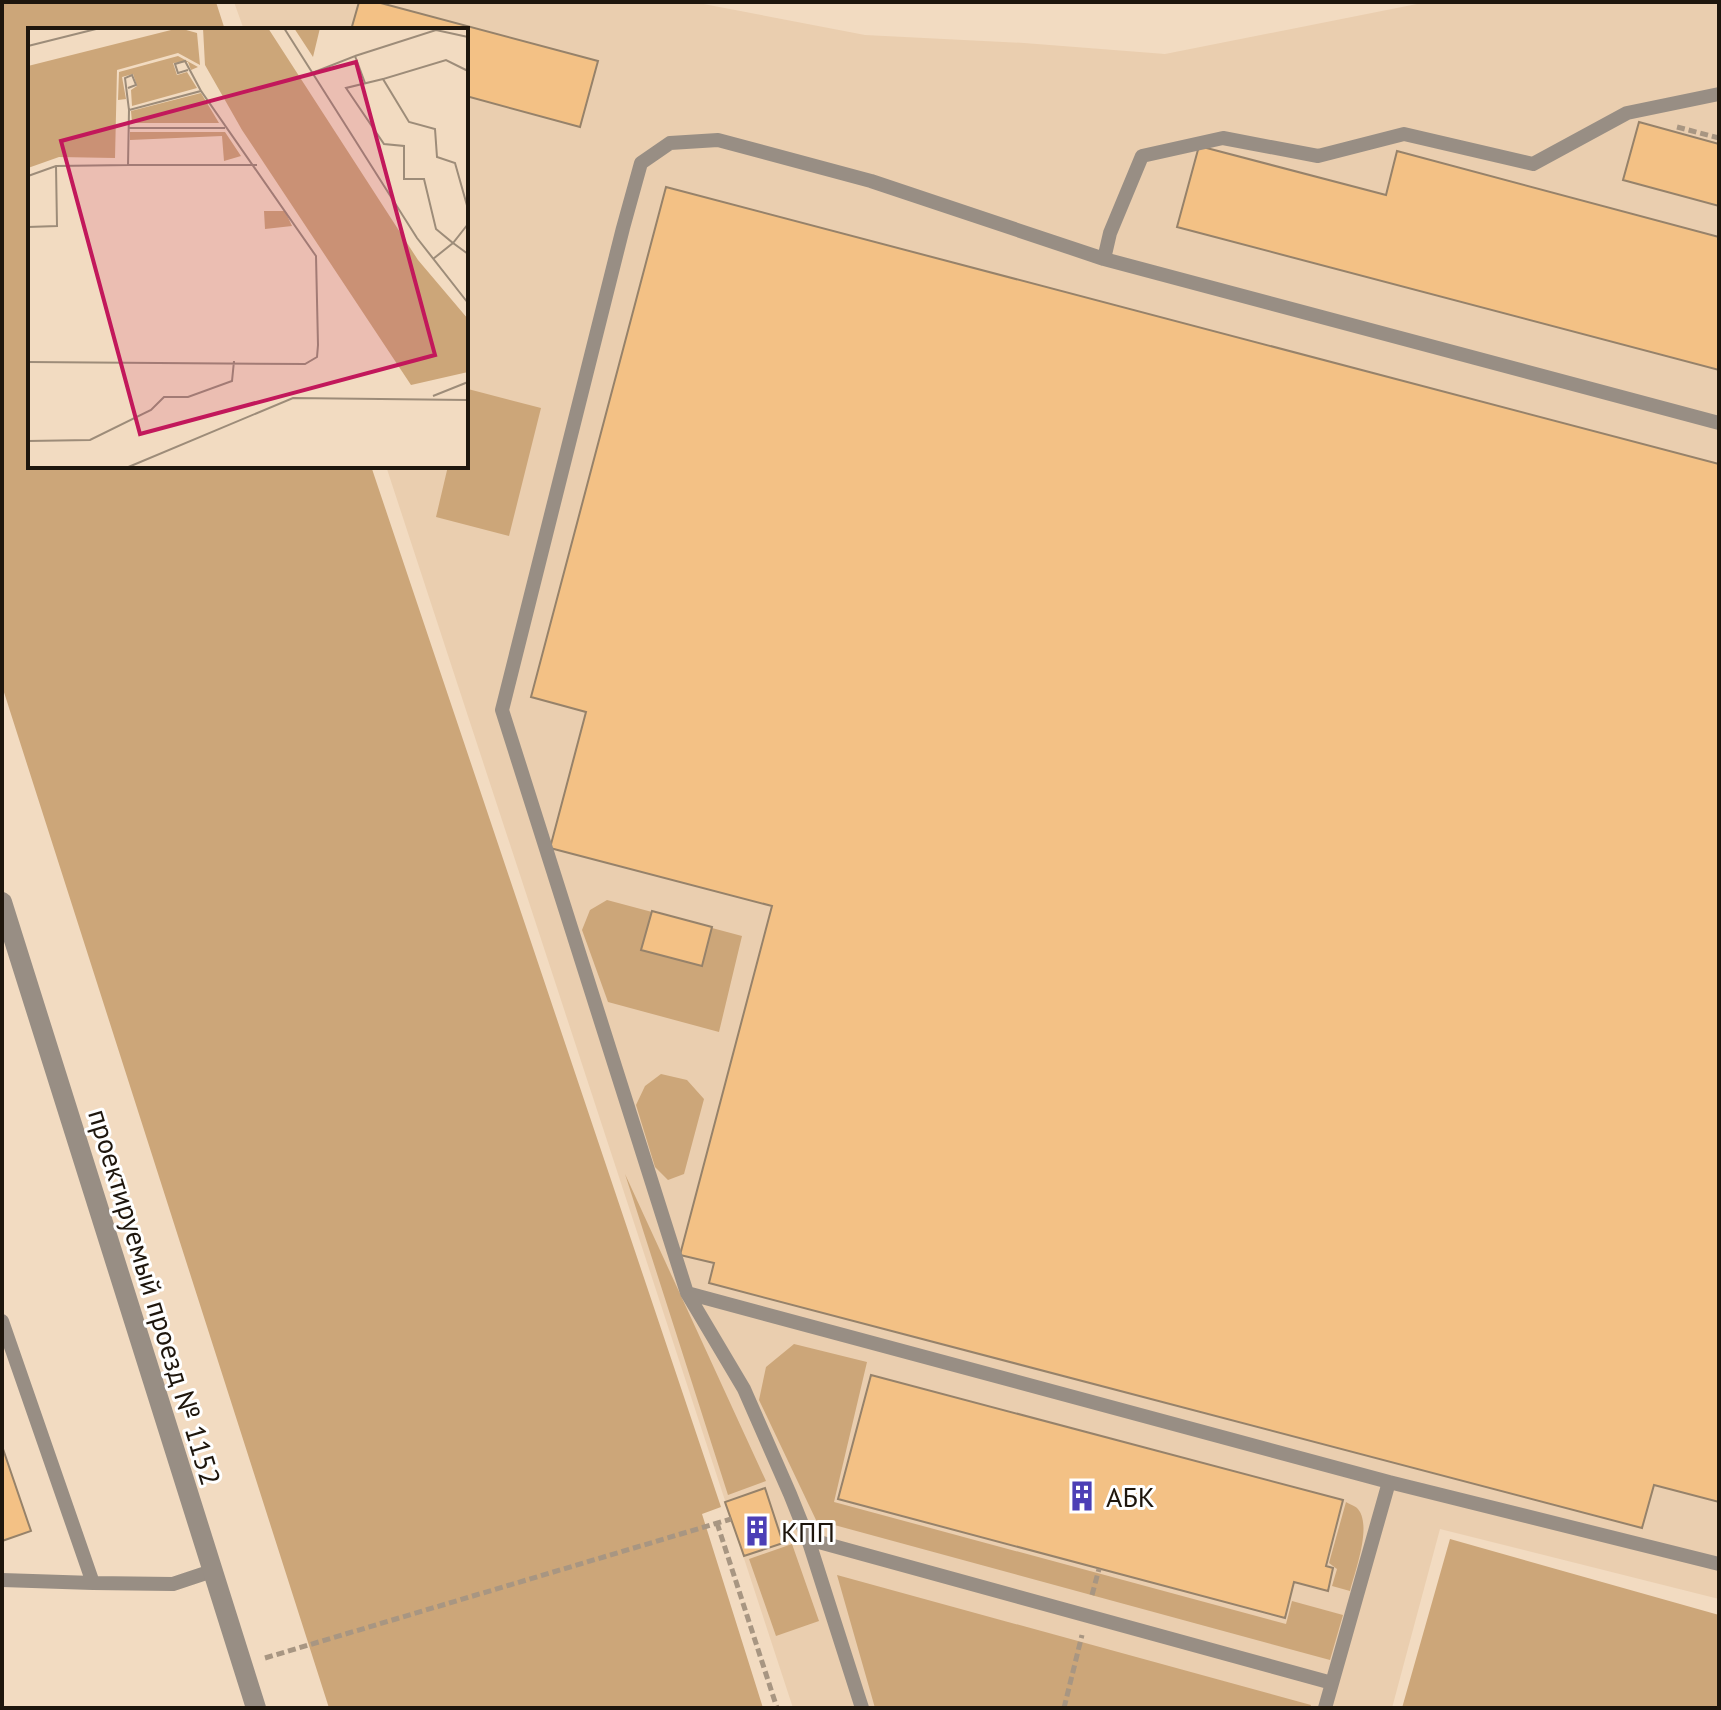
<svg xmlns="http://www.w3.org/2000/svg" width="1721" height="1710" font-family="'PT Sans',sans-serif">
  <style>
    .built { fill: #eaceaf }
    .green { fill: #cca679 }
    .building { fill: #f3c185; stroke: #96826a; stroke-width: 2 }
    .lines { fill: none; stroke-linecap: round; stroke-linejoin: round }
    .path { stroke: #a89682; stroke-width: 5; stroke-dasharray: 8 4; stroke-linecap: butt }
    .lane { stroke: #988e84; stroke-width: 14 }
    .street { stroke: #988e84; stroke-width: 20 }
    .labels { text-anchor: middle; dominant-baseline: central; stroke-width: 6; stroke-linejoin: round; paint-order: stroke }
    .street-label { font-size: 28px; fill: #1e160d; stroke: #fff }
    .poi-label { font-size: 28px; fill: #1e160d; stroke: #fff; text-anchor: start }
    .inset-road { fill: none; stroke: #9d8c79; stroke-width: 2 }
    .view { fill: #c2185b; fill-opacity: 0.15; stroke: #c2185b; stroke-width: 4 }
    .inset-edge { fill: none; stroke: #1e160d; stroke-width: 4 }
  </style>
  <rect width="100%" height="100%" fill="#f2dbc1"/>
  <path class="built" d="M 234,2 L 693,2 L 865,35 L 1024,43 L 1165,54 L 1427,2 L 1719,2 L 1719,1599 L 1440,1529 L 1392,1708 L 793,1708 L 386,466 L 466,466 L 466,30 L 244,30 Z"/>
  <path class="green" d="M 2,2 L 216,2 L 225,30 L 30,30 L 30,466 L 371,466 L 721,1507 L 702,1514 L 763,1708 L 329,1708 L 2,686 Z
    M 468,389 L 541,408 L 509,536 L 436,517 L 448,466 L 466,466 L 466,396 Z
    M 607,900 L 742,936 L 719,1032 L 608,1002 L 582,930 L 590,910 Z
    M 661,1074 L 687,1080 L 704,1099 L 684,1174 L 668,1180 L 655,1167 L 636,1105 L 645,1086 Z
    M 625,1174 L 766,1481 L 728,1495 Z
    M 794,1344 L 867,1362 L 834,1502 L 1286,1624 L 1292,1601 L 1343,1615 L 1330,1660 L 816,1520 L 759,1400 L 766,1367 Z
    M 1346,1502 C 1349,1504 1355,1506 1357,1508 C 1373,1524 1355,1571 1350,1591 L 1332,1586 L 1337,1569 L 1329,1563 Z
    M 1450,1539 L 1719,1615 L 1719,1708 L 1402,1708 Z
    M 792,1544 L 819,1621 L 776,1636 L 749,1559 Z
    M 837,1575 L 1311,1705 L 1310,1708 L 875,1708 Z"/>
  <path class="building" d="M 359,2 L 377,2 L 598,61 L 580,127 L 466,96 L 466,30 L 351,30 Z
    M 1639,122 L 1719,144 L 1719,206 L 1623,180 Z
    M 1199,146 L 1386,195 L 1397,151 L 1719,237 L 1719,370 L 1177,227 Z
    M 666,187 L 1719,464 L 1719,1502 L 1654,1485 L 1642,1528 L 709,1283 L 714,1263 L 680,1255 L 772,906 L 550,848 L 586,712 L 531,697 Z
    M 652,911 L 712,927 L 702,966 L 641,950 Z
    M 871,1375 L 1343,1500 L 1326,1566 L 1333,1568 L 1328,1591 L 1294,1582 L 1285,1618 L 838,1499 Z
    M 2,1446 L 31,1531 L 2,1541 Z
    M 765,1488 L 783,1543 L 744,1556 L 725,1502 Z"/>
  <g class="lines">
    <path class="path" d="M 1677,127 L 1719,138
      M 717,1523 L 777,1708
      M 1092,1595 L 1099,1569
      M 265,1658 L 731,1519
      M 1064,1708 L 1082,1635"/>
    <path class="lane" d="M 1104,259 L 1110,233 L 1142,156 L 1223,138 L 1318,156 L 1404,134 L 1533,164 L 1627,113 L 1719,94
      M 687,1293 L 1389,1482
      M 2,1321 L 93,1583 L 2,1580
      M 808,1539 L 1332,1683
      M 93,1583 L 173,1584 L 212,1571
      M 862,1708 L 808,1539 L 790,1494 L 744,1389 L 687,1293 L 502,710 L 623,228 L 641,163 L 670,143 L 718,140 L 871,181 L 1104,259 L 1719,423
      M 1325,1708 L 1389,1482 L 1719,1564"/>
    <path class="street" d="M 2,902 L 256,1708"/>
  </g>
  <defs>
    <g id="building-bare" transform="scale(2.4)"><path d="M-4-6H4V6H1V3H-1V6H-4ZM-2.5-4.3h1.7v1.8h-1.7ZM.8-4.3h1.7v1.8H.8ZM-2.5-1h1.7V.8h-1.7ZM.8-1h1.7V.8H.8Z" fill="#4c3fb6" stroke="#fff" stroke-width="2.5" paint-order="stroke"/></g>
  </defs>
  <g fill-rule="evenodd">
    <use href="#building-bare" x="1082" y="1496"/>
    <use href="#building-bare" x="757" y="1531"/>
  </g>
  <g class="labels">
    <g class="street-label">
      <text transform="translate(155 1297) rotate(73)">проектируемый проезд № 1152</text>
    </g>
    <g class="poi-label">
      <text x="1106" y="1496">АБК</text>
      <text x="781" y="1531">КПП</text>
    </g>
  </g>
  <g transform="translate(28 28)">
    <rect width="440" height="440" fill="#f2dbc1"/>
    <path d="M 151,0 L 169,5 L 172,37 L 150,25 L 89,42 L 87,130 L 31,129 L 0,140 L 0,38 ZM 175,0 L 240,0 L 390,232 L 440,291 L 440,344 L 383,357 L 214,102 L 177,37 ZM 266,0 L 292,0 L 285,29 ZM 150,28 L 170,39 L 163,42 L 160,34 L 145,35 L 149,47 L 159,44 L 169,60 L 104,78 L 103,62 L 109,58 L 105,46 L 94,49 L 98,71 L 90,72 L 91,44 ZM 173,65 L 191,95 L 104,95 L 103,83 ZM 102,104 L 197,104 L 213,128 L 196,133 L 194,108 L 102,112 ZM 236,183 L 257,183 L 264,198 L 237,201 Z" fill="#cca679"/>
    <path class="inset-road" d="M 256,0 L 389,210 L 440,275M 0,18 L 72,0M 327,28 L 408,2 L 440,9M 160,42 L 150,45 L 147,36 L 157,33 L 173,63M 440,43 L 418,32 L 355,51 L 381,94 L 407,101 L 409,129 L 427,135 L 440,181M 284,45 L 327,28 L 337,55M 355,51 L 318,60 L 356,116 L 376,118 L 376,151 L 396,151 L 408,201 L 425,215 L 440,196M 100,60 L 108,57 L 104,47 L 97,50 L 101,82M 101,100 L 197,100M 100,137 L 229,137M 0,148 L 28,138 L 100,137 L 101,82 L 173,63 L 288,228 L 290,317 L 289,329 L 277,336 L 0,334M 0,199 L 29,198 L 28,138M 405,231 L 425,215 L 440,226M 405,368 L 440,354M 0,413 L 62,412 L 123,382 L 136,369 L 160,369 L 204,353 L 206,333M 98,440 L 265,370 L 440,372"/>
    <path class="view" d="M 328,34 L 407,327 L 112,406 L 33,113 Z"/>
    <rect width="440" height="440" class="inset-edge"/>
  </g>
  <rect width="1721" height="1710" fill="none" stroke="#1e160d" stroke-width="8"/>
</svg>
